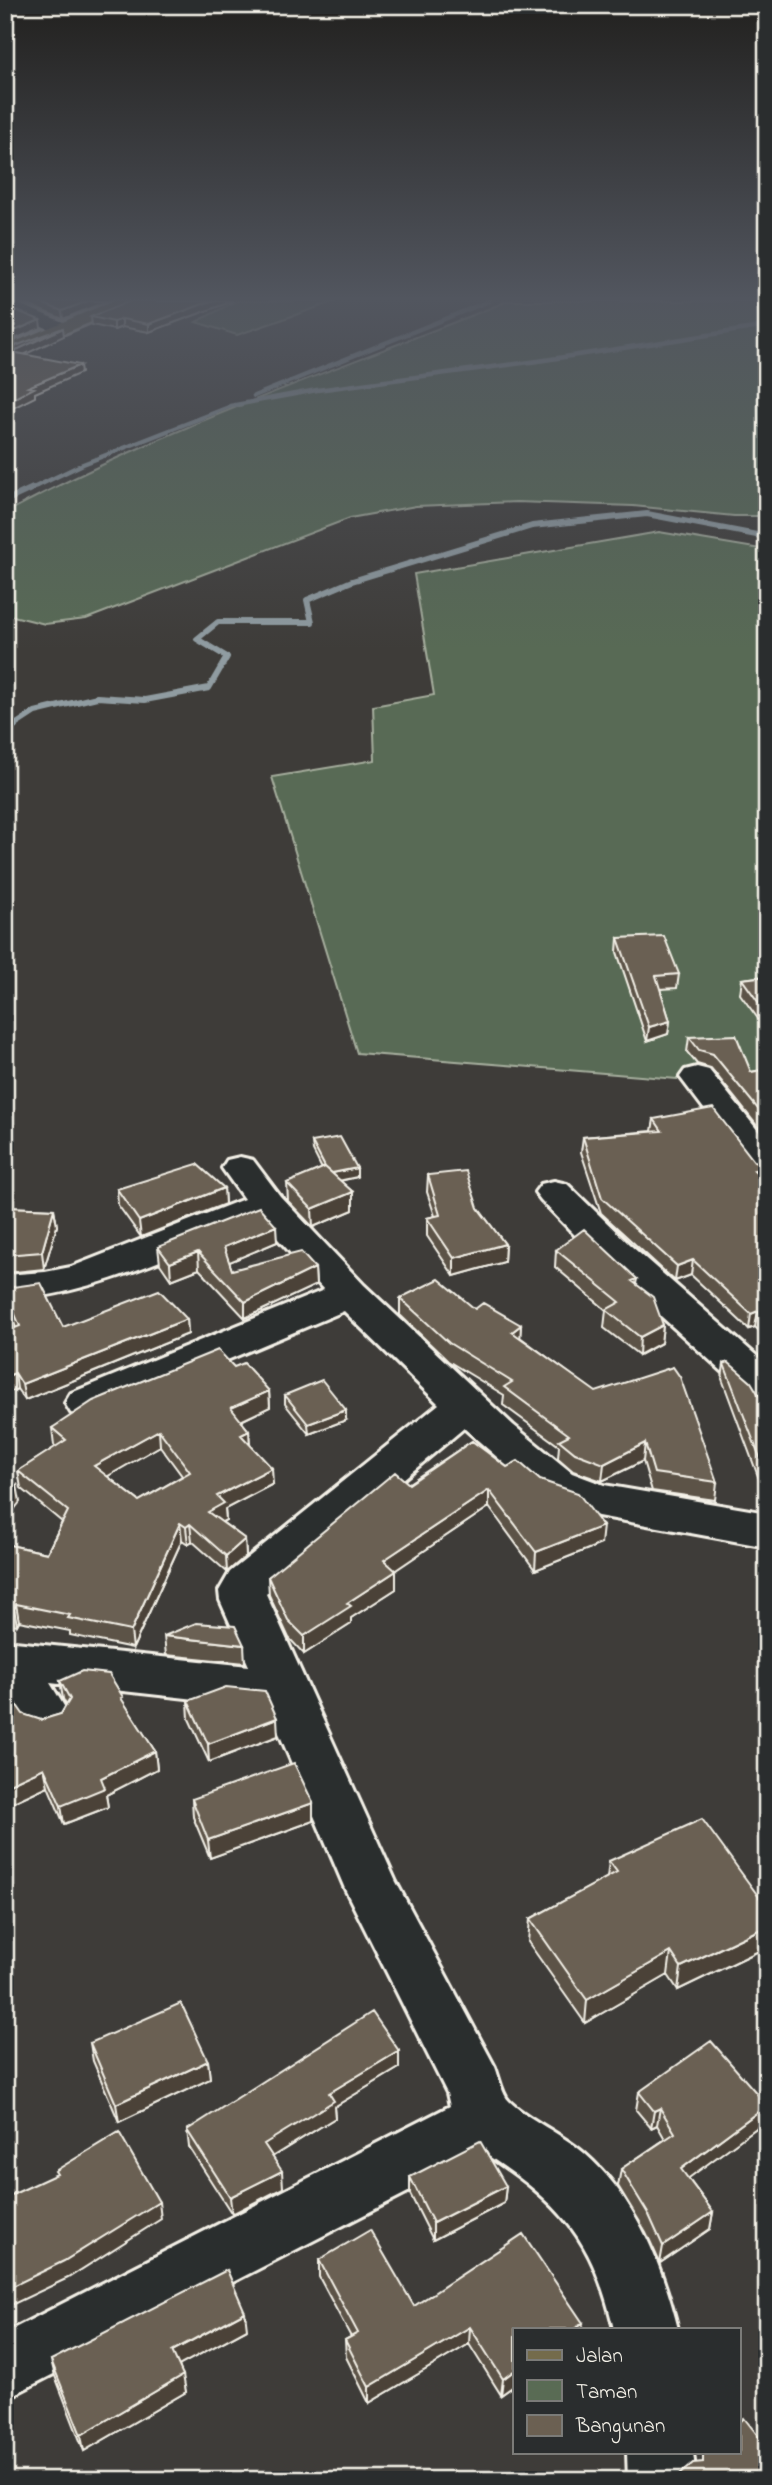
<svg xmlns="http://www.w3.org/2000/svg" width="772" height="2485" font-family="'Indie Flower',sans-serif">
  <style>
    .green { fill: #596b54; stroke: #a6ae9e; stroke-width: 2 }
    .lines { fill: none; stroke-linecap: round; stroke-linejoin: round }
    .stream-far2 { stroke: #909ca1; stroke-width: 4.5 }
    .stream-far1 { stroke: #909ca1; stroke-width: 6 }
    .stream { stroke: #909ca1; stroke-width: 8 }
    .minor-casing { stroke: #f4f1e8; stroke-width: 6 }
    .major-casing { stroke: #f4f1e8; stroke-width: 6 }
    .minor { fill: #2a2d2e; fill-rule: evenodd }
    .major { fill: #746b4b; fill-rule: evenodd }
    .wall { fill: #5c5347; stroke: #f4f1e8; stroke-width: 2; fill-rule: evenodd }
    .shaded-wall { fill: #4b4339; stroke: #f4f1e8; stroke-width: 2 }
    .building { fill: #6b6052; stroke: #f4f1e8; stroke-width: 2; fill-rule: evenodd }
  </style>
  <rect width="100%" height="100%" fill="#3e3c39"/>
  <filter id="ink" filterUnits="userSpaceOnUse"><feTurbulence type="fractalNoise" baseFrequency=".0143" numOctaves="2"/><feDisplacementMap in="SourceGraphic" scale="14" xChannelSelector="R" yChannelSelector="G"/><feConvolveMatrix kernelMatrix="1 2 1 2 8 2 1 2 1" color-interpolation-filters="sRGB"/></filter>
  <g filter="url(#ink)">
    <path class="green" d="M 236,301 L 336,301 L 237,335 L 196,322 Z
      M 508,301 L 767,301 L 767,516 L 734,516 L 633,506 L 516,502 L 416,506 L 350,518 L 86,619 L 45,624 L 5,614 L 5,513 C 166,427 339,369 508,301 Z
      M 659,532 L 767,550 L 767,1077 L 714,1082 L 357,1053 L 272,777 L 375,760 L 373,706 L 434,695 L 414,574 Z"/>
    <g class="lines">
      <path class="stream-far2" d="M 254,396 L 489,301
        M 230,406 L 317,390 L 538,361 L 767,326
        M 29,490 L 83,464 L 234,405"/>
      <path class="stream-far1" d="M 5,501 L 33,488
        M 12,727 L 35,712 L 97,697 L 145,700 L 209,688 L 227,657 L 197,639 L 218,622 L 312,622 L 307,600 L 352,581 L 532,526 L 647,514 L 767,537"/>
      <path class="stream" d="M 5,731 L 14,725"/>
      <g class="minor-casing">
        <path id="minor" d="M 5,301 L 11,301 L 68,324 L 71,328 L 62,333 L 56,332 L 5,310 Z
          M 697,1067 L 709,1070 L 767,1142 L 767,1178 L 754,1175 L 680,1077 L 685,1070 Z
          M 240,1157 L 253,1160 L 280,1196 L 364,1285 L 513,1425 L 572,1473 L 604,1485 L 767,1513 L 767,1547 L 598,1516 L 540,1495 L 464,1428 L 266,1594 L 396,1882 L 495,2067 C 499,2077 502,2095 509,2101 C 527,2119 562,2134 584,2153 C 636,2198 661,2263 678,2329 L 614,2329 C 592,2237 562,2204 484,2153 L 5,2399 L 5,2333 L 450,2106 L 447,2093 L 346,1891 L 268,1707 L 50,1683 L 70,1716 L 63,1730 L 45,1736 L 27,1730 L 5,1695 L 5,1641 L 249,1666 L 220,1600 L 219,1591 L 230,1572 L 439,1404 L 344,1311 L 101,1413 L 86,1418 L 71,1413 L 65,1403 L 71,1393 L 324,1290 L 261,1220 C 177,1253 96,1294 5,1301 L 5,1275 L 45,1272 L 71,1267 L 244,1199 L 222,1168 L 227,1160 Z
          M 554,1181 L 567,1184 L 630,1245 L 767,1365 L 767,1402 L 752,1398 L 602,1263 L 541,1200 L 535,1192 L 541,1184 Z
          M 627,2452 L 693,2452 L 696,2480 L 628,2480 Z"/>
      </g>
      <g class="major-casing">
        <path id="major" d="M 113,301 L 134,301 L 132,305 L 5,358 L 5,346 Z"/>
      </g>
      <use href="#minor" class="minor"/>
      <use href="#major" class="major"/>
    </g>
    <path class="wall" d="M 17,301 L 107,301 L 63,319 Z
      M 130,301 L 233,301 L 149,332 L 122,327 L 114,330 L 92,325 L 91,317 Z
      M 618,938 L 679,974 L 677,988 L 660,989 L 670,1021 L 668,1034 L 647,1041 L 617,952 Z
      M 767,976 L 767,1019 L 759,1020 L 740,994 L 742,979 Z
      M 689,1037 L 751,1072 L 767,1069 L 767,1138 L 711,1068 L 697,1064 L 687,1052 Z
      M 654,1119 L 767,1183 L 767,1338 L 755,1327 L 749,1329 L 691,1275 L 675,1281 L 601,1213 L 581,1152 L 583,1137 L 652,1131 Z
      M 312,1142 L 357,1177 L 340,1181 L 353,1192 L 353,1210 L 313,1227 L 288,1201 L 287,1183 L 322,1169 L 313,1151 Z
      M 428,1175 L 478,1208 L 505,1244 L 504,1262 L 454,1276 L 427,1236 L 427,1218 L 435,1216 L 427,1192 Z
      M 224,1188 L 225,1204 L 141,1237 L 118,1205 L 117,1189 Z
      M 5,1207 L 54,1209 L 57,1226 L 44,1269 L 5,1273 Z
      M 277,1242 L 229,1262 L 232,1270 L 315,1268 L 316,1285 L 245,1318 L 199,1269 L 171,1280 L 160,1264 L 158,1247 Z
      M 556,1250 L 637,1279 L 636,1284 L 663,1325 L 661,1343 L 639,1355 L 604,1328 L 606,1310 L 555,1267 Z
      M 5,1288 L 63,1327 L 187,1319 L 188,1334 L 25,1400 L 17,1389 L 5,1394 L 16,1328 L 6,1303 Z
      M 400,1298 L 475,1309 L 521,1325 L 520,1337 L 717,1482 L 715,1500 L 652,1491 L 643,1461 L 602,1481 L 573,1471 L 558,1458 L 559,1446 L 503,1405 L 504,1395 L 448,1361 L 400,1315 Z
      M 724,1364 L 767,1408 L 767,1495 L 765,1495 L 722,1379 Z
      M 234,1367 L 269,1391 L 270,1407 L 241,1421 L 249,1431 L 250,1445 L 273,1484 L 225,1509 L 226,1520 L 222,1522 L 245,1539 L 246,1556 L 227,1572 L 192,1541 L 188,1544 L 182,1540 L 133,1648 L 70,1635 L 70,1631 L 19,1621 L 17,1625 L 5,1623 L 5,1544 L 47,1553 L 62,1522 L 21,1488 L 18,1471 L 56,1447 L 54,1445 L 52,1428 ZM 160,1446 L 182,1476 L 139,1501 L 107,1476 Z
      M 285,1395 L 346,1420 L 309,1434 L 285,1404 Z
      M 472,1441 L 601,1544 L 535,1570 L 489,1507 L 395,1570 L 396,1589 L 351,1618 L 351,1624 L 304,1654 L 289,1638 L 269,1595 L 268,1577 Z
      M 164,1636 L 244,1645 L 245,1663 L 166,1655 Z
      M 60,1681 L 124,1703 L 155,1751 L 157,1769 L 106,1795 L 108,1807 L 64,1824 L 48,1786 L 5,1806 L 5,1709 L 41,1720 L 61,1714 L 66,1705 L 63,1699 Z
      M 188,1701 L 278,1736 L 209,1762 L 189,1719 Z
      M 192,1799 L 313,1821 L 210,1858 L 193,1817 Z
      M 609,1861 L 767,1908 L 767,1947 L 678,1990 L 668,1975 L 585,2023 L 528,1942 L 530,1919 L 607,1878 Z
      M 90,2043 L 208,2061 L 210,2079 L 119,2122 L 93,2061 Z
      M 399,2051 L 399,2068 L 334,2107 L 335,2118 L 272,2157 L 283,2188 L 232,2214 L 189,2147 L 187,2130 Z
      M 639,2092 L 763,2123 L 688,2178 L 713,2212 L 710,2229 L 660,2263 L 646,2232 L 618,2186 L 621,2169 L 665,2139 L 657,2125 L 651,2128 L 636,2110 Z
      M 410,2177 L 506,2186 L 504,2203 L 433,2240 L 410,2194 Z
      M 319,2260 L 414,2306 L 515,2329 L 515,2385 L 501,2395 L 469,2344 L 369,2403 L 346,2357 L 345,2340 L 351,2337 L 319,2277 Z
      M 247,2329 L 179,2365 L 186,2392 L 84,2451 L 55,2376 L 51,2360 Z"/>
    <path class="shaded-wall" d="M 88,301 L 107,301 L 63,319 L 62,311 Z
      M 211,301 L 233,301 L 149,332 L 149,324 Z
      M 122,319 L 122,327 L 114,330 L 114,322 Z
      M 40,320 L 41,328 L 5,343 L 5,335 Z
      M 63,328 L 64,336 L 13,360 L 12,352 Z
      M 80,365 L 81,373 L 35,393 L 35,397 L 5,412 L 5,403 L 28,387 Z
      M 767,1005 L 767,1019 L 759,1020 L 761,1006 Z
      M 670,1021 L 668,1034 L 647,1041 L 649,1027 Z
      M 767,1167 L 767,1182 L 752,1185 L 754,1170 Z
      M 357,1168 L 357,1177 L 329,1183 L 328,1174 Z
      M 224,1188 L 225,1204 L 141,1237 L 139,1221 Z
      M 353,1192 L 353,1210 L 313,1227 L 312,1209 Z
      M 54,1209 L 57,1226 L 44,1269 L 42,1252 Z
      M 276,1226 L 277,1242 L 225,1264 L 224,1247 Z
      M 505,1244 L 504,1262 L 454,1276 L 454,1258 Z
      M 198,1252 L 199,1269 L 171,1280 L 170,1263 Z
      M 693,1260 L 691,1275 L 675,1281 L 677,1266 Z
      M 315,1268 L 316,1285 L 245,1318 L 245,1302 Z
      M 758,1311 L 755,1327 L 749,1329 L 751,1314 Z
      M 187,1319 L 188,1334 L 25,1400 L 22,1384 Z
      M 521,1325 L 520,1343 L 512,1332 Z
      M 663,1325 L 661,1343 L 639,1355 L 640,1337 Z
      M 15,1373 L 17,1389 L 5,1394 L 5,1377 Z
      M 269,1391 L 270,1407 L 232,1425 L 231,1408 Z
      M 346,1410 L 346,1420 L 309,1434 L 308,1424 Z
      M 159,1430 L 160,1446 L 96,1483 L 94,1466 Z
      M 249,1431 L 250,1448 L 241,1435 Z
      M 645,1443 L 643,1461 L 602,1481 L 604,1464 Z
      M 272,1468 L 273,1484 L 225,1509 L 226,1520 L 209,1529 L 208,1512 L 217,1496 Z
      M 17,1485 L 20,1502 L 5,1521 L 5,1500 Z
      M 489,1490 L 489,1507 L 384,1578 L 384,1560 Z
      M 180,1523 L 182,1540 L 133,1648 L 131,1631 Z
      M 190,1524 L 192,1541 L 188,1544 L 186,1527 Z
      M 603,1526 L 601,1544 L 535,1570 L 536,1552 Z
      M 245,1539 L 246,1556 L 227,1572 L 226,1556 Z
      M 396,1571 L 396,1589 L 351,1618 L 351,1624 L 304,1654 L 304,1636 L 347,1603 Z
      M 16,1604 L 19,1621 L 17,1625 L 14,1609 Z
      M 277,1718 L 278,1736 L 209,1762 L 208,1744 Z
      M 155,1751 L 157,1769 L 106,1795 L 108,1807 L 64,1824 L 61,1806 L 101,1778 Z
      M 44,1768 L 48,1786 L 5,1806 L 5,1786 Z
      M 313,1803 L 313,1821 L 210,1858 L 208,1840 Z
      M 767,1926 L 767,1947 L 678,1990 L 681,1967 Z
      M 671,1952 L 668,1975 L 585,2023 L 587,2000 Z
      M 399,2051 L 399,2068 L 334,2107 L 335,2118 L 265,2161 L 264,2144 L 329,2093 Z
      M 208,2061 L 210,2079 L 119,2122 L 116,2104 Z
      M 767,2105 L 763,2123 L 678,2186 L 681,2169 Z
      M 660,2108 L 657,2125 L 651,2128 L 654,2111 Z
      M 282,2171 L 283,2188 L 232,2214 L 230,2197 Z
      M 506,2186 L 504,2203 L 433,2240 L 433,2223 Z
      M 159,2202 L 161,2219 L 68,2278 L 5,2308 L 5,2290 Z
      M 713,2212 L 710,2229 L 660,2263 L 663,2246 Z
      M 245,2312 L 247,2329 L 175,2368 L 172,2351 Z
      M 583,2323 L 582,2329 L 574,2329 Z
      M 470,2327 L 469,2344 L 369,2403 L 369,2387 Z
      M 515,2370 L 515,2385 L 501,2395 L 503,2379 Z
      M 183,2375 L 186,2392 L 84,2451 L 81,2435 Z"/>
    <path class="building" d="M 36,301 L 88,301 L 62,311 Z
      M 130,301 L 211,301 L 149,324 L 122,319 L 114,322 L 91,317 Z
      M 5,306 L 40,320 L 5,335 Z
      M 63,328 L 12,352 L 80,365 L 28,387 L 34,388 L 5,403 L 5,350 Z
      M 664,936 L 679,974 L 656,976 L 670,1021 L 649,1027 L 618,938 Z
      M 767,976 L 767,1005 L 761,1006 L 742,979 Z
      M 736,1035 L 751,1072 L 767,1069 L 767,1120 L 713,1054 L 699,1050 L 689,1037 Z
      M 713,1108 L 754,1161 L 767,1164 L 767,1167 L 754,1170 L 767,1183 L 767,1320 L 758,1311 L 751,1314 L 693,1260 L 677,1266 L 602,1198 L 583,1137 L 662,1131 L 654,1119 Z
      M 340,1137 L 357,1168 L 332,1173 L 325,1167 L 312,1142 Z
      M 197,1164 L 224,1188 L 139,1221 L 117,1189 Z
      M 325,1167 L 353,1192 L 312,1209 L 287,1183 Z
      M 466,1171 L 478,1208 L 505,1244 L 454,1258 L 427,1218 L 440,1215 L 428,1175 Z
      M 5,1207 L 54,1209 L 42,1252 L 5,1255 Z
      M 259,1207 L 276,1226 L 224,1247 L 232,1270 L 301,1252 L 315,1268 L 245,1302 L 198,1252 L 170,1263 L 158,1247 Z
      M 584,1229 L 637,1279 L 632,1281 L 653,1297 L 663,1325 L 640,1337 L 606,1310 L 620,1302 L 556,1250 Z
      M 439,1279 L 475,1309 L 483,1303 L 521,1325 L 512,1332 L 596,1392 L 673,1367 L 680,1377 L 717,1482 L 654,1473 L 645,1443 L 604,1464 L 575,1453 L 559,1440 L 569,1435 L 504,1387 L 512,1382 L 449,1343 L 400,1298 Z
      M 41,1283 L 63,1327 L 159,1290 L 187,1319 L 22,1384 L 15,1373 L 5,1377 L 5,1332 L 20,1326 L 5,1291 L 5,1288 Z
      M 218,1350 L 234,1367 L 244,1363 L 269,1391 L 231,1408 L 249,1431 L 241,1435 L 272,1468 L 217,1496 L 224,1503 L 208,1512 L 245,1539 L 226,1556 L 190,1524 L 186,1527 L 180,1523 L 131,1631 L 68,1618 L 70,1615 L 16,1604 L 14,1609 L 5,1607 L 5,1544 L 47,1553 L 68,1511 L 18,1471 L 66,1440 L 52,1428 L 93,1401 ZM 159,1430 L 190,1472 L 139,1501 L 94,1466 Z
      M 728,1362 L 751,1382 L 767,1408 L 767,1476 L 724,1364 Z
      M 322,1380 L 346,1410 L 308,1424 L 285,1395 Z
      M 472,1441 L 507,1467 L 518,1461 L 540,1480 L 578,1493 L 603,1526 L 536,1552 L 489,1490 L 384,1560 L 396,1571 L 347,1603 L 351,1606 L 304,1636 L 288,1620 L 268,1577 L 395,1472 L 409,1484 Z
      M 5,1481 L 17,1485 L 5,1500 Z
      M 196,1623 L 235,1626 L 244,1645 L 164,1636 Z
      M 82,1671 L 109,1674 L 123,1697 L 121,1698 L 155,1751 L 101,1778 L 105,1788 L 61,1806 L 44,1768 L 5,1786 L 5,1709 L 16,1704 L 23,1714 L 41,1720 L 61,1714 L 70,1699 L 60,1681 Z
      M 226,1687 L 265,1691 L 277,1718 L 208,1744 L 188,1701 Z
      M 294,1763 L 313,1803 L 208,1840 L 192,1799 Z
      M 702,1819 L 767,1908 L 767,1926 L 681,1967 L 671,1952 L 587,2000 L 530,1919 L 617,1872 L 609,1861 Z
      M 181,2003 L 208,2061 L 116,2104 L 90,2043 Z
      M 372,2012 L 399,2051 L 329,2093 L 334,2101 L 264,2144 L 282,2171 L 230,2197 L 187,2130 Z
      M 711,2041 L 767,2105 L 681,2169 L 713,2212 L 663,2246 L 649,2215 L 621,2169 L 675,2133 L 660,2108 L 654,2111 L 639,2092 Z
      M 119,2132 L 159,2202 L 64,2261 L 5,2290 L 5,2198 L 57,2174 L 55,2171 Z
      M 480,2141 L 506,2186 L 433,2223 L 410,2177 Z
      M 370,2230 L 414,2306 L 523,2234 L 583,2323 L 574,2329 L 515,2329 L 515,2370 L 503,2379 L 470,2327 L 369,2387 L 345,2340 L 358,2333 L 319,2260 Z
      M 227,2270 L 245,2312 L 172,2351 L 183,2375 L 81,2435 L 51,2360 Z
      M 744,2418 L 767,2447 L 767,2480 L 673,2480 L 693,2463 L 703,2462 L 703,2454 L 705,2452 L 739,2452 L 739,2423 Z"/>
  </g>
  <linearGradient id="sky" x2="0" y2="1"><stop stop-color="#22211f"/><stop offset="0.46" stop-color="#52565f"/><stop offset="1" stop-color="#52565f" stop-opacity="0"/></linearGradient>
  <rect width="772" height="649" fill="url(#sky)"/>
  <rect width="772" height="2485" fill="none" stroke="#2a2d2e" stroke-width="28"/>
  <rect x="14" y="14" width="744" height="2457" fill="none" stroke="#f4f1e8" stroke-width="2.5" filter="url(#ink)"/>
  <rect x="513" y="2328" width="228" height="126" fill="#2a2d2e" stroke="#7b7b78" stroke-width="2"/>
  <rect x="527" y="2350" width="35" height="10" fill="#746b4b" stroke="#7b7b78" stroke-width="2"/>
  <text x="576" y="2362" font-size="21" fill="#f4f1e8">Jalan</text>
  <rect x="527" y="2380" width="35" height="21" fill="#596b54" stroke="#7b7b78" stroke-width="2"/>
  <text x="576" y="2398" font-size="21" fill="#f4f1e8">Taman</text>
  <rect x="527" y="2415" width="35" height="21" fill="#6b6052" stroke="#7b7b78" stroke-width="2"/>
  <text x="576" y="2432" font-size="21" fill="#f4f1e8">Bangunan</text>
</svg>
